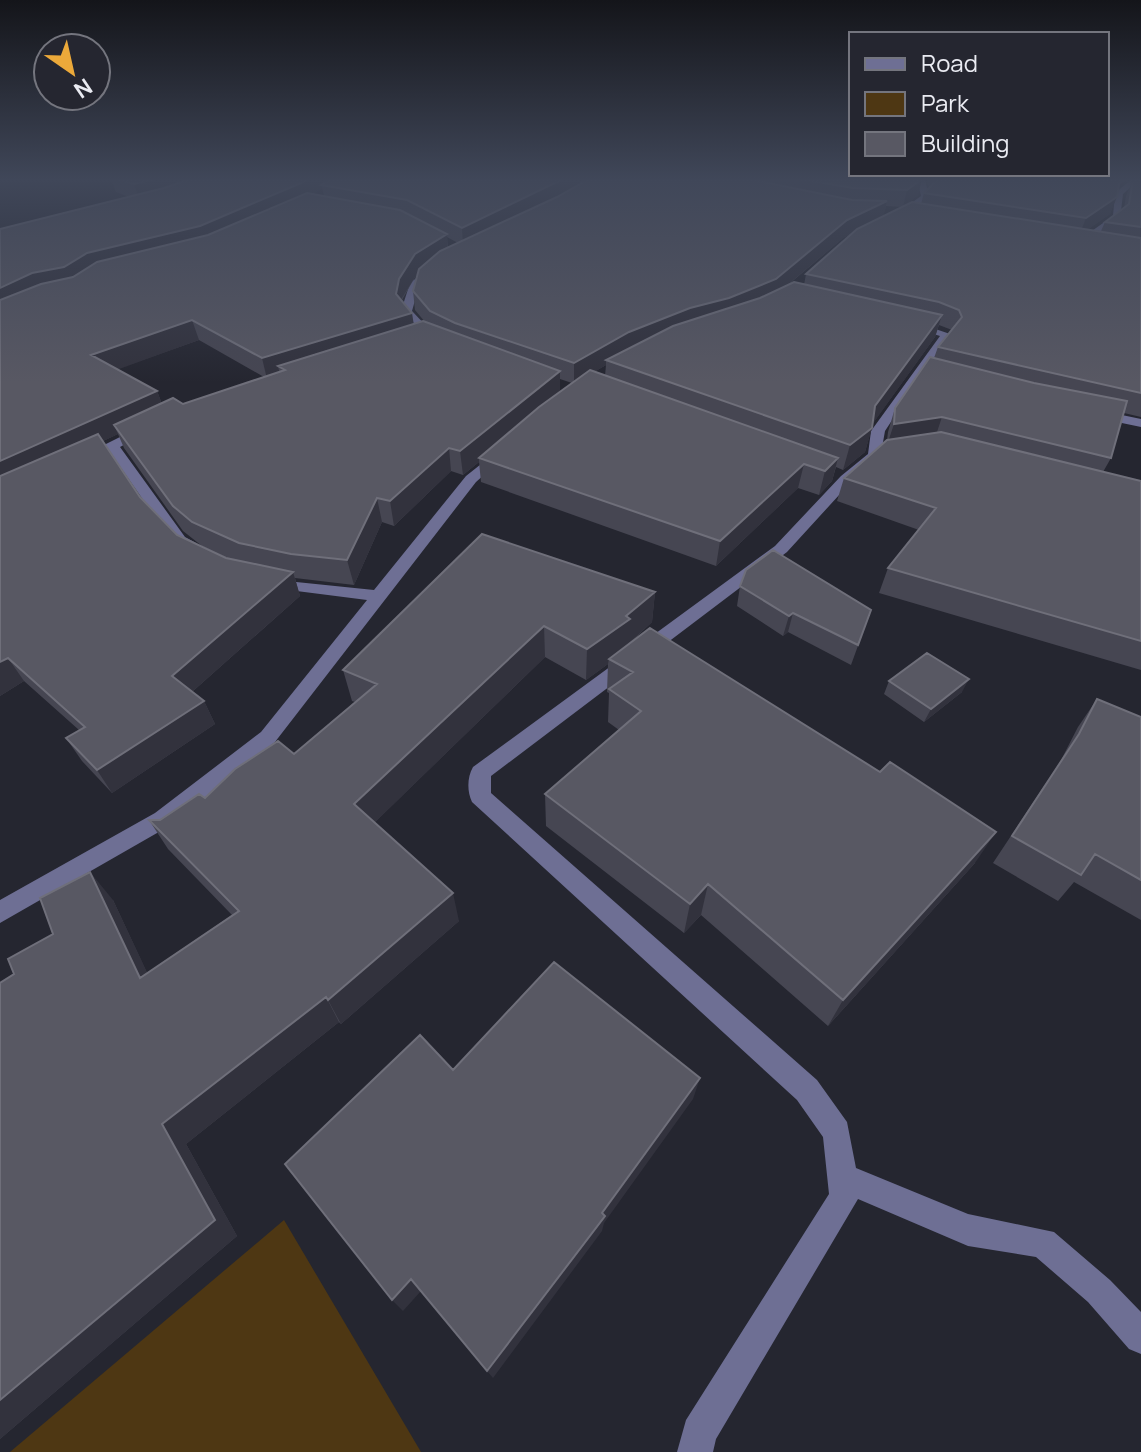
<svg xmlns="http://www.w3.org/2000/svg" width="1141" height="1452" font-family="Manrope,sans-serif">
  <style>
    .green { fill: #4e3713 }
    .lines { fill: none; stroke-linecap: round; stroke-linejoin: round }
    .minor { fill: #6e6f94; fill-rule: evenodd }
    .wall { fill: #464652; fill-rule: evenodd }
    .shaded-wall { fill: #32323d }
    .building { fill: #585863; stroke: #6f6f7a; stroke-width: 2 }
  </style>
  <rect width="100%" height="100%" fill="#252630"/>
  <path class="green" d="M 284,1220 L 421,1452 L 10,1452 Z"/>
  <g class="lines">
    <path class="minor" d="M 917,179 L 925,179 L 929,197 L 901,219 L 895,219 L 895,215 L 921,196 Z
      M 1132,179 L 1140,179 L 1123,194 L 1120,219 L 1085,244 L 1079,244 L 1079,240 L 1113,216 L 1115,193 Z
      M 433,265 L 438,268 L 419,286 L 412,311 C 422,322 432,331 443,340 L 437,343 L 423,337 L 401,311 L 410,283 Z
      M 912,321 L 953,335 L 923,373 L 885,431 L 880,459 L 851,482 L 787,552 L 491,776 L 491,793 L 817,1080 L 847,1122 L 856,1168 L 968,1214 L 1054,1232 L 1110,1280 L 1141,1312 L 1141,1354 L 1129,1349 L 1088,1302 L 1036,1257 L 968,1246 L 858,1199 L 716,1439 L 713,1452 L 677,1452 L 686,1420 L 829,1194 L 823,1137 L 797,1100 L 472,802 C 467,792 467,777 473,767 L 775,546 L 841,476 L 868,454 L 871,431 L 940,336 L 908,326 L 908,322 Z
      M 1098,410 L 1141,419 L 1141,427 L 1093,417 L 1091,414 Z
      M 138,428 L 150,431 L 120,447 L 185,537 L 196,543 L 196,549 L 184,549 L 173,543 L 110,452 L 85,462 L 78,458 Z
      M 500,449 L 507,453 L 505,456 L 476,482 L 275,742 L 171,825 L 0,923 L 0,900 L 155,813 L 261,732 L 367,600 L 273,588 L 267,587 L 265,583 L 267,579 L 374,590 L 466,476 Z"/>
  </g>
  <path class="wall" d="M 111,179 L 922,179 L 918,195 L 904,206 L 921,204 L 924,193 L 929,188 L 926,179 L 1128,179 L 1119,185 L 1110,214 L 1088,229 L 1101,231 L 1105,222 L 1124,208 L 1126,196 L 1133,179 L 1141,179 L 1141,417 L 1124,413 L 1111,458 L 1103,472 L 1141,481 L 1141,670 L 879,593 L 888,568 L 919,530 L 837,501 L 844,478 L 887,440 L 888,432 L 895,408 L 934,358 L 938,347 L 952,330 L 939,325 L 935,337 L 873,423 L 865,452 L 843,470 L 836,467 L 832,481 L 819,495 L 798,488 L 716,566 L 481,482 L 479,462 L 463,475 L 451,471 L 394,526 L 382,522 L 354,585 L 295,578 L 300,596 L 192,692 L 204,701 L 215,724 L 112,793 L 82,761 L 66,738 L 79,730 L 24,681 L 0,696 L 0,229 L 129,197 L 116,192 ZM 322,188 L 324,196 L 313,194 ZM 886,206 L 902,207 L 883,216 ZM 852,233 L 806,274 L 804,285 L 788,285 L 843,238 ZM 447,237 L 458,243 L 448,247 ZM 418,272 L 413,291 L 415,310 L 425,322 L 414,324 L 402,300 ZM 199,340 L 264,377 L 183,404 L 162,404 L 157,391 L 117,369 ZM 606,365 L 605,376 L 594,372 ZM 560,379 L 572,383 L 560,392 ZM 118,434 L 124,448 L 183,531 L 202,546 L 229,559 L 226,558 L 177,535 L 140,497 L 103,441 Z
    M 740,586 L 871,610 L 851,665 L 788,632 L 783,636 L 737,606 Z
    M 655,592 L 652,622 L 629,644 L 975,863 L 828,1026 L 701,915 L 684,933 L 546,826 L 545,794 L 619,730 L 608,722 L 609,693 L 607,692 L 608,664 L 586,680 L 545,657 L 375,822 L 459,921 L 341,1024 L 339,1022 L 186,1144 L 237,1236 L 0,1439 L 0,983 L 14,974 L 53,934 L 113,900 L 147,973 L 232,915 L 168,849 L 149,820 L 160,820 L 294,754 L 355,702 L 352,701 L 343,670 Z
    M 889,681 L 962,692 L 924,722 L 884,694 Z
    M 1097,699 L 1141,717 L 1141,920 L 1074,882 L 1058,901 L 993,863 L 1060,762 L 1078,727 Z"/>
  <path class="shaded-wall" d="M 154,179 L 211,179 L 140,201 L 134,184 Z
    M 308,179 L 338,179 L 321,185 L 322,188 L 305,199 L 0,312 L 0,288 L 32,273 L 87,253 Z
    M 563,179 L 595,179 L 463,246 L 462,228 Z
    M 922,179 L 918,195 L 903,207 L 907,190 Z
    M 1117,197 L 1110,214 L 1079,236 L 1086,218 Z
    M 887,201 L 883,218 L 843,238 L 772,298 L 606,360 L 606,365 L 574,384 L 574,363 L 629,332 Z
    M 447,234 L 448,252 L 418,272 L 402,298 L 399,313 L 396,294 L 399,279 L 415,254 Z
    M 412,313 L 415,332 L 278,366 L 280,375 L 267,379 L 262,358 Z
    M 942,315 L 935,337 L 869,429 L 875,406 Z
    M 192,320 L 199,340 L 100,376 L 91,355 Z
    M 560,371 L 560,394 L 479,458 L 479,462 L 463,475 L 460,451 Z
    M 157,391 L 165,412 L 114,425 L 118,434 L 0,490 L 0,461 Z
    M 942,417 L 934,441 L 886,448 L 894,424 Z
    M 872,428 L 865,452 L 843,470 L 850,445 Z
    M 449,448 L 451,471 L 394,526 L 390,501 Z
    M 838,458 L 832,481 L 819,495 L 825,471 Z
    M 804,464 L 798,488 L 716,566 L 720,541 Z
    M 377,498 L 382,522 L 354,585 L 347,560 Z
    M 293,572 L 300,596 L 184,699 L 172,676 Z
    M 655,592 L 652,622 L 629,643 L 628,650 L 609,659 L 608,664 L 586,680 L 587,649 Z
    M 793,613 L 788,632 L 783,636 L 789,616 Z
    M 544,626 L 545,657 L 364,833 L 354,804 Z
    M 8,658 L 24,681 L 0,696 L 0,662 Z
    M 969,679 L 962,692 L 924,722 L 931,709 Z
    M 204,701 L 215,724 L 112,793 L 97,770 Z
    M 996,832 L 975,863 L 828,1026 L 843,1000 Z
    M 90,872 L 113,900 L 162,1004 L 140,978 Z
    M 708,884 L 701,915 L 684,933 L 690,904 Z
    M 453,893 L 459,921 L 341,1024 L 328,1000 Z
    M 326,997 L 339,1022 L 186,1144 L 237,1236 L 0,1439 L 0,1400 L 162,1124 Z
    M 700,1078 L 693,1099 L 604,1223 L 602,1231 L 493,1378 L 487,1371 Z
    M 411,1279 L 421,1291 L 403,1311 L 392,1300 Z"/>
  <path class="building" d="M 117,179 L 154,179 L 134,184 Z
    M 191,179 L 308,179 L 301,183 L 200,226 L 87,253 L 64,267 L 32,273 L 0,288 L 0,229 L 164,188 Z
    M 331,179 L 563,179 L 462,228 L 407,200 L 321,185 Z
    M 589,179 L 748,179 L 852,200 L 887,201 L 847,220 L 776,279 L 729,298 L 690,308 L 629,332 L 574,363 L 455,323 L 430,311 L 413,291 L 419,269 L 440,251 L 557,197 Z
    M 800,179 L 922,179 L 907,190 L 853,188 Z
    M 936,179 L 1120,179 L 1117,197 L 1086,218 L 924,193 L 937,180 Z
    M 1133,179 L 1141,179 L 1141,227 L 1105,222 L 1129,204 Z
    M 307,193 L 400,210 L 447,234 L 415,254 L 399,279 L 396,294 L 412,313 L 262,358 L 192,320 L 91,355 L 157,391 L 0,461 L 0,300 L 41,284 L 73,277 L 97,262 L 208,235 Z
    M 912,202 L 1141,238 L 1141,393 L 938,347 L 962,317 L 959,310 L 939,302 L 806,274 L 857,229 Z
    M 794,282 L 942,315 L 875,406 L 872,428 L 850,445 L 606,360 L 673,326 L 760,298 Z
    M 423,321 L 560,371 L 460,451 L 449,448 L 390,501 L 377,498 L 347,560 L 291,554 L 239,543 L 192,522 L 173,506 L 114,425 L 173,398 L 183,404 L 285,370 L 278,366 Z
    M 930,357 L 1034,383 L 1127,401 L 1111,458 L 942,417 L 894,424 L 895,408 Z
    M 590,370 L 838,458 L 825,471 L 804,464 L 720,541 L 479,458 L 539,407 Z
    M 941,432 L 1141,481 L 1141,641 L 888,568 L 936,508 L 844,478 L 887,440 Z
    M 98,434 L 140,497 L 177,535 L 226,558 L 293,572 L 172,676 L 204,701 L 97,770 L 66,738 L 85,727 L 8,658 L 0,662 L 0,476 Z
    M 482,534 L 655,592 L 626,616 L 630,619 L 587,649 L 544,626 L 354,804 L 453,893 L 328,1000 L 326,997 L 162,1124 L 215,1220 L 0,1400 L 0,983 L 14,974 L 8,959 L 53,934 L 40,898 L 90,872 L 140,978 L 239,911 L 149,820 L 160,820 L 199,794 L 205,798 L 235,769 L 278,741 L 294,754 L 377,684 L 343,670 Z
    M 773,550 L 871,610 L 858,645 L 793,613 L 789,616 L 740,586 L 746,570 Z
    M 650,628 L 880,772 L 890,762 L 996,832 L 843,1000 L 708,884 L 690,904 L 545,794 L 641,711 L 609,689 L 633,672 L 609,659 Z
    M 927,653 L 969,679 L 931,709 L 889,681 Z
    M 1097,699 L 1141,717 L 1141,880 L 1095,854 L 1081,875 L 1012,836 L 1079,734 Z
    M 554,962 L 700,1078 L 602,1213 L 605,1216 L 487,1371 L 411,1279 L 392,1300 L 285,1164 L 420,1035 L 453,1070 Z"/>
  <linearGradient id="sky" x2="0" y2="1"><stop stop-color="#14151a"/><stop offset="0.47" stop-color="#404759"/><stop offset="1" stop-color="#404759" stop-opacity="0"/></linearGradient>
  <rect width="1141" height="382" fill="url(#sky)"/>
  <rect x="849" y="32" width="260" height="144" fill="#252630" stroke="#74757e" stroke-width="2"/>
  <rect x="865" y="58" width="40" height="12" fill="#6e6f94" stroke="#74757e" stroke-width="2"/>
  <text x="921" y="72" font-size="24" fill="#eaebf2">Road</text>
  <rect x="865" y="92" width="40" height="24" fill="#4e3713" stroke="#74757e" stroke-width="2"/>
  <text x="921" y="112" font-size="24" fill="#eaebf2">Park</text>
  <rect x="865" y="132" width="40" height="24" fill="#585863" stroke="#74757e" stroke-width="2"/>
  <text x="921" y="152" font-size="24" fill="#eaebf2">Building</text>
  <g transform="translate(72 72) rotate(146)"><circle r="38" fill="#252630" stroke="#74757e" stroke-width="2"/>
  <path d="M0-6L14 30L0 20L-14 30Z" fill="#eca93a"/>
  <text y="-12" font-size="22" font-weight="bold" text-anchor="middle" fill="#eaebf2">N</text>
  </g>
</svg>
